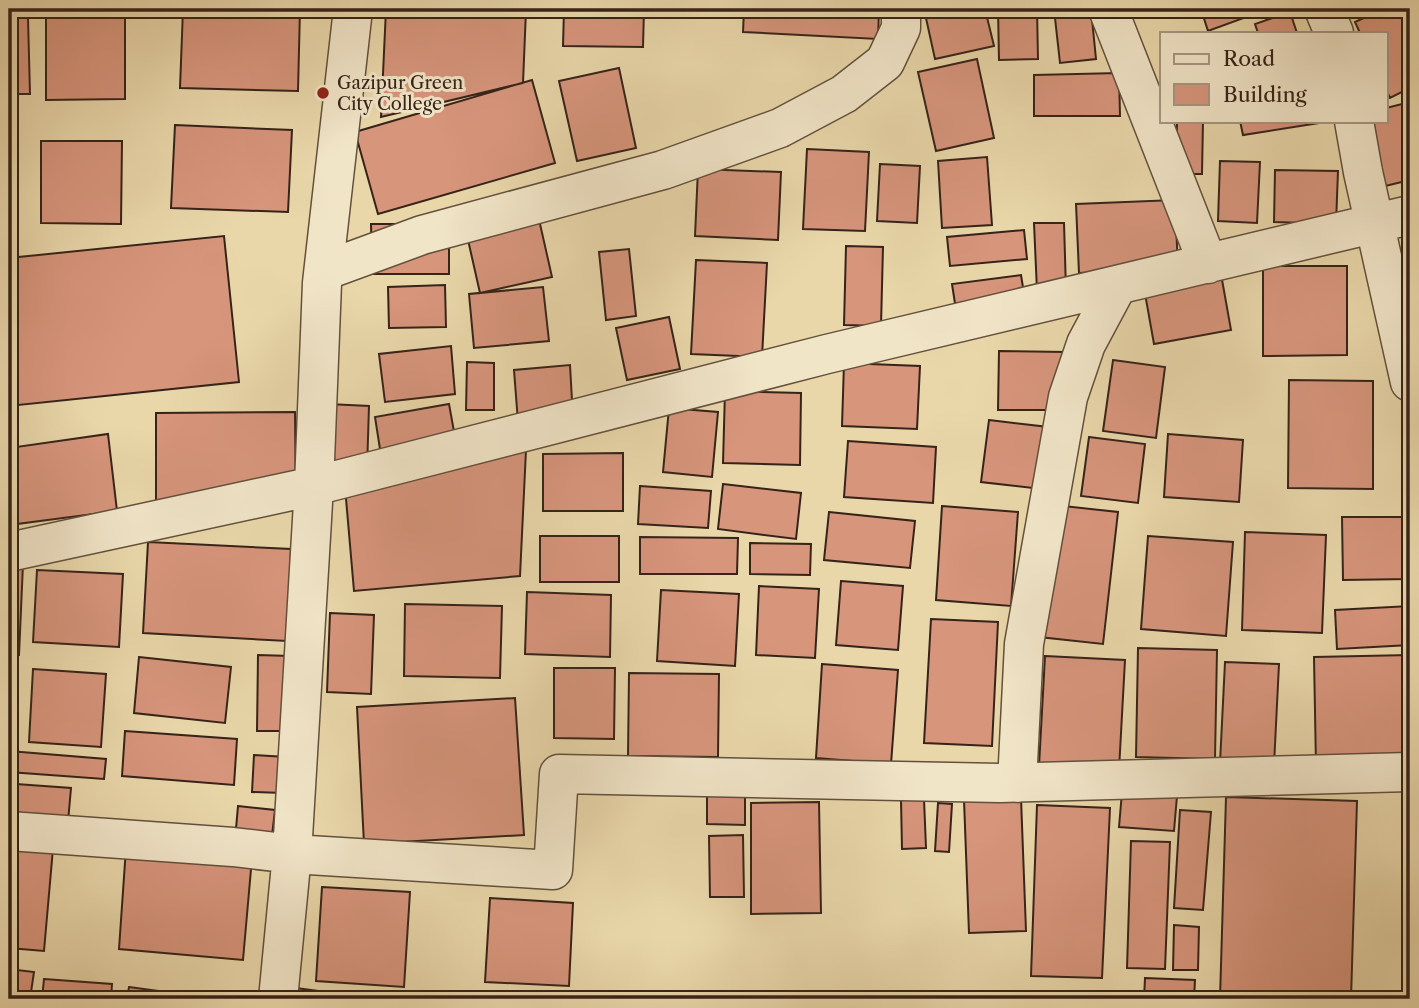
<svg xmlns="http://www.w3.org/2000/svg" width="1419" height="1008" font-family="'Libre Caslon Text',serif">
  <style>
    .building { fill: #d7957c; stroke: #362319; stroke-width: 2 }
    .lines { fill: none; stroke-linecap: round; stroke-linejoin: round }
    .minor-casing { stroke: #63503d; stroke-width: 41 }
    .minor { stroke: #f1e5c8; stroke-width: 38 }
    .poi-dot { fill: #8f2418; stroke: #f1e5c8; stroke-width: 2.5 }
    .labels { text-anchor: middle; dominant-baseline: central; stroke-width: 6; stroke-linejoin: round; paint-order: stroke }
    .poi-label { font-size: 18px; fill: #362319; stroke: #f1e5c8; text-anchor: start }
  </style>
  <rect width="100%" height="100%" fill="#e9d7aa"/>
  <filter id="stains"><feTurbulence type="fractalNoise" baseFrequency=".00286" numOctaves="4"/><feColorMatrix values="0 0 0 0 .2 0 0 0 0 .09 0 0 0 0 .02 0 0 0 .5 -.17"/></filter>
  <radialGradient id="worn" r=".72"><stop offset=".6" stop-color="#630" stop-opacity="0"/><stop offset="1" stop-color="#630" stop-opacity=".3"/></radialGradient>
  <path class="building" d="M 183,9 L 300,9 L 298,91 L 180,88 Z
    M 386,9 L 526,10 L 523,83 L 381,117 Z
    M 564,9 L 644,9 L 643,47 L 563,46 Z
    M 744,9 L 879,9 L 878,39 L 743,32 Z
    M 924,9 L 985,9 L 994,46 L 935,59 Z
    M 998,9 L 1037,9 L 1038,59 L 999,60 Z
    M 1054,9 L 1091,9 L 1096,59 L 1060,63 Z
    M 1201,9 L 1250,9 L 1252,15 L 1208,31 Z
    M 1383,9 L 1410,9 L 1410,88 L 1390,98 L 1386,89 L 1386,33 L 1360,33 L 1355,22 Z
    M 1290,12 L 1297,33 L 1258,33 L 1255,24 Z
    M 46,16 L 125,16 L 125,99 L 46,100 Z
    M 9,18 L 28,18 L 30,94 L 9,94 Z
    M 977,59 L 994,138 L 936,151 L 918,72 Z
    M 619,68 L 636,148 L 577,161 L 559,81 Z
    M 1119,73 L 1120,116 L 1034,116 L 1034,75 Z
    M 532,80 L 555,163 L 378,214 L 355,132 Z
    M 1410,102 L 1410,180 L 1377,188 L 1362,121 L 1386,121 L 1386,108 Z
    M 1177,121 L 1203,121 L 1202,174 L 1176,174 Z
    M 1240,121 L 1332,121 L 1243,135 Z
    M 175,125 L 292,130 L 288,212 L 171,208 Z
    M 9,129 L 16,129 L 10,231 L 9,230 Z
    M 41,141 L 122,141 L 121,224 L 41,223 Z
    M 807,149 L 869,152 L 865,231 L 803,229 Z
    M 987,157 L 992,225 L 942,228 L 938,161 Z
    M 1220,161 L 1260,162 L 1257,223 L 1218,221 Z
    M 880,164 L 920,166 L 917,223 L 877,221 Z
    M 698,169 L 781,172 L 778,240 L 695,236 Z
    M 1275,170 L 1338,171 L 1336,224 L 1274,222 Z
    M 1175,200 L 1178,269 L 1079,273 L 1076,204 Z
    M 538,215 L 552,277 L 480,293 L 466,231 Z
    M 1034,223 L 1064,223 L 1066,290 L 1037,291 Z
    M 371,224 L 449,224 L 449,274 L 372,274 Z
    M 1024,230 L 1027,259 L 950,266 L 947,237 Z
    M 224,236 L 239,382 L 9,406 L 9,258 Z
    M 846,246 L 883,247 L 881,326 L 844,325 Z
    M 629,249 L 636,316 L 606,320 L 599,252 Z
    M 696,260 L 767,263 L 762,357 L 691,354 Z
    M 1263,266 L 1347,266 L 1347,355 L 1263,356 Z
    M 1221,274 L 1231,330 L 1154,344 L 1144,288 Z
    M 1021,275 L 1025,300 L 956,310 L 952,284 Z
    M 445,285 L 446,327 L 389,328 L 388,287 Z
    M 543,287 L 549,341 L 474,348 L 469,294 Z
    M 669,317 L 680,369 L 627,380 L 616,328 Z
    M 451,346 L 455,394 L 385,402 L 379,354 Z
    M 999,351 L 1065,352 L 1063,410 L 998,410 Z
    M 1113,360 L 1165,367 L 1156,438 L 1103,431 Z
    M 467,362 L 494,363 L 494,410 L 466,410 Z
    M 844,363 L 920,366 L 917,429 L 842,426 Z
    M 570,365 L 573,418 L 518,422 L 514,370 Z
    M 1289,380 L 1373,381 L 1373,489 L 1288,488 Z
    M 725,391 L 801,393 L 800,465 L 723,463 Z
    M 328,404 L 369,406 L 367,470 L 326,469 Z
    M 449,404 L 457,448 L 382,462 L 375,417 Z
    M 669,408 L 718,412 L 712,477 L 663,472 Z
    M 295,412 L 296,507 L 156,509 L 156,413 Z
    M 989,420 L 1048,427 L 1041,489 L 981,482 Z
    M 108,434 L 117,511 L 9,525 L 9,448 Z
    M 1168,434 L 1243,440 L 1239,502 L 1164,497 Z
    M 1089,437 L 1145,444 L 1138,503 L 1081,496 Z
    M 848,441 L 936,447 L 933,503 L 844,497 Z
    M 526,450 L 520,576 L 354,591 L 345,487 Z
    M 623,453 L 623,511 L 543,511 L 543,454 Z
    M 723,484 L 801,493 L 796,539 L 718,529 Z
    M 640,486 L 711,491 L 708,528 L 638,524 Z
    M 1045,504 L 1118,512 L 1103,644 L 1030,636 Z
    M 942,506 L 1018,512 L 1011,606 L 936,600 Z
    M 829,512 L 915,521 L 910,568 L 824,560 Z
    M 1342,517 L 1410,517 L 1410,579 L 1343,580 Z
    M 1245,532 L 1326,535 L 1322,633 L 1242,630 Z
    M 540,536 L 619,536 L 619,582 L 540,582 Z
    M 1148,536 L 1233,542 L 1226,636 L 1141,629 Z
    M 640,537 L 738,538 L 737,574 L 640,574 Z
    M 148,542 L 291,549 L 287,641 L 143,633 Z
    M 750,543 L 811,544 L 810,575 L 750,574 Z
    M 9,563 L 23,564 L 19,655 L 9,655 Z
    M 37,570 L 123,574 L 119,647 L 33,642 Z
    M 841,581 L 903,586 L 898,650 L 836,645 Z
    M 759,586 L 819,589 L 815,658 L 756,655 Z
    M 661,590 L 739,594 L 735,666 L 657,661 Z
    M 527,592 L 611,595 L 610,657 L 525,654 Z
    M 405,604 L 502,606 L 500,678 L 404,676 Z
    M 1410,606 L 1410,645 L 1337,649 L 1335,610 Z
    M 330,613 L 374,615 L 371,694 L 327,692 Z
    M 931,619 L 998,622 L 992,746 L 924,743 Z
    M 1138,648 L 1217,650 L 1215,759 L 1136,757 Z
    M 258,655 L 290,656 L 290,731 L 257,731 Z
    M 1410,655 L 1410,765 L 1316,766 L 1314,657 Z
    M 1045,656 L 1125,660 L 1119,770 L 1039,766 Z
    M 139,657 L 231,667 L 225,723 L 134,713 Z
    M 1225,662 L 1279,664 L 1274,765 L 1220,763 Z
    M 822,664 L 898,670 L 891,764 L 816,758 Z
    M 554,668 L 615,668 L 614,739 L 554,738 Z
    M 33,669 L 106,674 L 101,747 L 29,742 Z
    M 629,673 L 719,674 L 718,757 L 628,756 Z
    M 515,698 L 524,835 L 364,844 L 357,707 Z
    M 125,731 L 237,739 L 234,785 L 122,776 Z
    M 9,751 L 106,759 L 104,779 L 9,772 Z
    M 254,755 L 286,757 L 284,793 L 252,792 Z
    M 16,784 L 71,788 L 68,822 L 13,817 Z
    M 1122,792 L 1177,796 L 1174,831 L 1119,827 Z
    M 707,793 L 745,793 L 745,825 L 707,824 Z
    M 1226,797 L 1357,801 L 1351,999 L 1220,999 Z
    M 1021,798 L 1026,931 L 969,933 L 964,800 Z
    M 924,799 L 926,848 L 902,849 L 901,800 Z
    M 819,802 L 821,913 L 751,914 L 751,803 Z
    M 938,803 L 952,804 L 949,852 L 935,851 Z
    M 1037,805 L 1110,808 L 1102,978 L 1031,976 Z
    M 238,806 L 275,810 L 271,844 L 235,840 Z
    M 1180,810 L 1211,812 L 1203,910 L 1174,908 Z
    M 9,833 L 54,837 L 44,951 L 9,948 Z
    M 743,835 L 744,897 L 710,897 L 709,836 Z
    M 1131,841 L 1170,842 L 1165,969 L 1127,968 Z
    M 126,848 L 252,858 L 243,960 L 119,949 Z
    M 322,887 L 410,892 L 404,987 L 316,981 Z
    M 490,898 L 573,903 L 569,986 L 485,982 Z
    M 1174,925 L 1199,927 L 1198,970 L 1173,970 Z
    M 9,969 L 34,972 L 30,999 L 9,999 Z
    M 1145,978 L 1195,980 L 1194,999 L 1144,999 Z
    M 44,979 L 112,984 L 111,999 L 42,999 Z
    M 129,987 L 203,997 L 202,999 L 127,999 Z
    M 296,988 L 379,999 L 294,999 Z"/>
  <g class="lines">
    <g class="minor-casing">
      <path id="minor" d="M 1108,9 L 1208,264
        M 1324,9 L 1334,33
        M 1354,121 L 1363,172 L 1410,382
        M 324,271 L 422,235 L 663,170 L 780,128 L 844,94 L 885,62 L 901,28 L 901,9
        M 9,552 L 314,486 L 827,354 L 1410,215
        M 1017,783 L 1024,644 L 1068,397 L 1086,344 L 1117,286
        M 9,831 L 233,847 L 292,854 L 553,870 L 559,774 L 1000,783 L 1410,772
        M 278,999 L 292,854 L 314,486 L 322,283 L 353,9"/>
    </g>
    <use href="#minor" class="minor"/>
  </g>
  <circle class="poi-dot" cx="323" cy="93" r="7"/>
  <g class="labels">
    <g class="poi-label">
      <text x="337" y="83">Gazipur Green<tspan x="337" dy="21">City College</tspan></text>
    </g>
  </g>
  <rect width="1419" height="1008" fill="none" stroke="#e9d7aa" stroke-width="35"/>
  <rect x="10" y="10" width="1398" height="987" fill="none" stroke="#362319" stroke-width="3.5"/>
  <rect x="18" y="18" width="1384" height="973" fill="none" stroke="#362319" stroke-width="2"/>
  <rect x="1160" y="32" width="228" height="91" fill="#f1e5c8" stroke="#a69782" stroke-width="2"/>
  <rect x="1174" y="54" width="35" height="10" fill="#f1e5c8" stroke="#a69782" stroke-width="2"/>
  <text x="1223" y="66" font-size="21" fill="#362319">Road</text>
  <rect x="1174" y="84" width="35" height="21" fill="#d7957c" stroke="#a69782" stroke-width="2"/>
  <text x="1223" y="102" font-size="21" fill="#362319">Building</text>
  <rect width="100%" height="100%" filter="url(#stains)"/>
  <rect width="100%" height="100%" fill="url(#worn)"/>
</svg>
